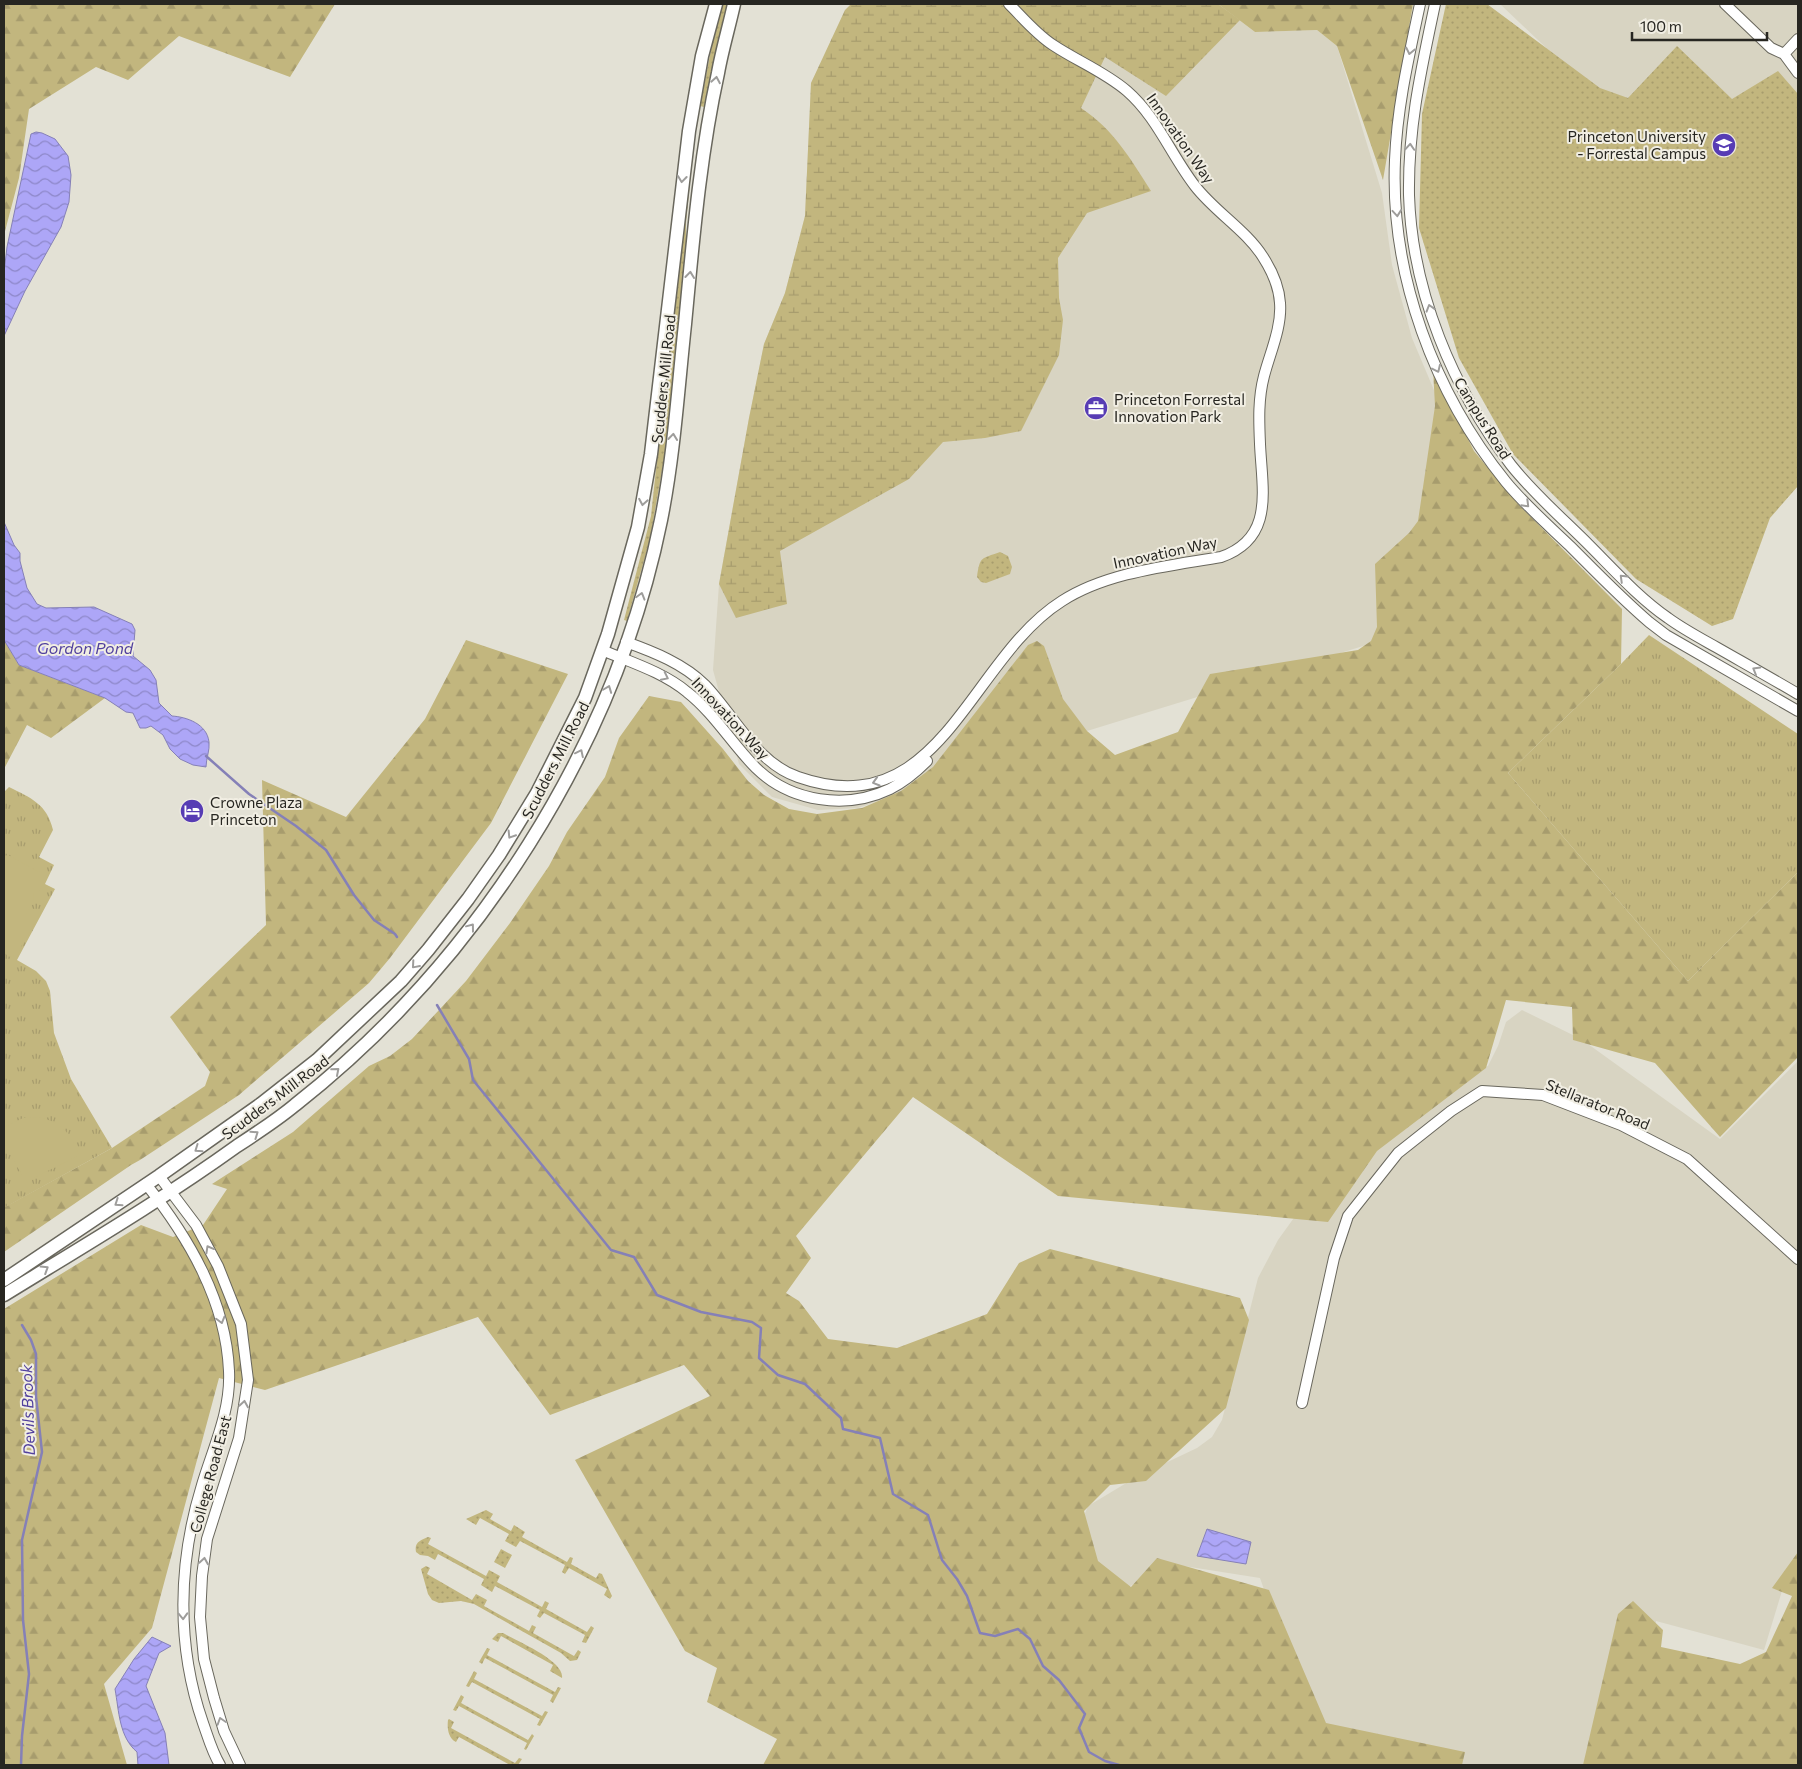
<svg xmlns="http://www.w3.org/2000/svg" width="1802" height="1769" font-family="Commissioner,sans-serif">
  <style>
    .built { fill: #d8d4c2 }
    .grass { fill: url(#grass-dots) }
    .forest { fill: url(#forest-firs) }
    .wetland { fill: url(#wetland-marsh) }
    .park { fill: url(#park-tufts) }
    .pitch { fill: #c2b67e }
    .water { fill: url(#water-waves); stroke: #8580b7 }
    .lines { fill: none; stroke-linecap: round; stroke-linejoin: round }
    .stream { stroke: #8580b7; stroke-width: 2.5 }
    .minor-casing { stroke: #69675d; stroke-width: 12 }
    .major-casing { stroke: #69675d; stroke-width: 15 }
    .minor { stroke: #fff; stroke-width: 10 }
    .major { stroke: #fff; stroke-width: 12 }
    .oneway { stroke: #9e9d9b }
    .labels { text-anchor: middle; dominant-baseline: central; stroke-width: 4; stroke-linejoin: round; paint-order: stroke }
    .poi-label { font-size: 15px; fill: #272621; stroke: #f1eee3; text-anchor: start }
    .street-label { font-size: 15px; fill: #272621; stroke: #f1eee3 }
    .water-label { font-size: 16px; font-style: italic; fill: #52419e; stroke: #f1eee3 }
  </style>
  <defs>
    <pattern id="grass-dots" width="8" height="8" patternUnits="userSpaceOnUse" patternTransform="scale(1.25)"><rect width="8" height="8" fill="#c2b67e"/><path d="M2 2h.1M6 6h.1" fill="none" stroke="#a79c6d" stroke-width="1.8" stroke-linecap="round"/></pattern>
    <pattern id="forest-firs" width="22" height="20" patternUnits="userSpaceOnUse" patternTransform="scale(1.25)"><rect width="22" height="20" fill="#c2b67e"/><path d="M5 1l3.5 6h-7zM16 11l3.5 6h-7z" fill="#a79c6d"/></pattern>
    <pattern id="wetland-marsh" width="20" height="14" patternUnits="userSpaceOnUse" patternTransform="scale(1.25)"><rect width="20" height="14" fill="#c2b67e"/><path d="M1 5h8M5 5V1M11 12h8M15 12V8" fill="none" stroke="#a79c6d"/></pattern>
    <pattern id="park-tufts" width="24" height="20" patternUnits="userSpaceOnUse" patternTransform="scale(1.25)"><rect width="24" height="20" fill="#c2b67e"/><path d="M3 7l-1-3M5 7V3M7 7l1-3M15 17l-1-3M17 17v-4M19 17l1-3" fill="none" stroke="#a79c6d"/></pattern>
    <pattern id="water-waves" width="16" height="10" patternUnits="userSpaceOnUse" patternTransform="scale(1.25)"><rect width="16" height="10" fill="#ada6f7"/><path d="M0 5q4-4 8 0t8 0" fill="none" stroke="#8d87c8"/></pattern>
  </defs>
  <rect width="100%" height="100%" fill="#e3e1d5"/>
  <path class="built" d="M 852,4 L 1218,4 L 1255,32 L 1317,30 L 1337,46 L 1382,193 L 1392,265 L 1412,338 L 1455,440 L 1389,638 L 1087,731 L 1046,742 L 858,808 L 818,810 L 772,797 L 739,764 L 713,670 L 719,584 L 749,418 L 764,344 L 785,293 L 805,216 L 811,83 Z
    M 1500,4 L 1798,4 L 1798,287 Z
    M 1522,1010 L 1581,1039 L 1720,1139 L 1798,1061 L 1798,1552 L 1789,1568 L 1764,1650 L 1656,1621 L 1655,1637 L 1610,1765 L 1342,1765 L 1307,1712 L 1260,1578 L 1171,1564 L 1152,1577 L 1130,1586 L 1112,1585 L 1090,1575 L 1082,1521 L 1088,1506 L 1138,1476 L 1197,1448 L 1212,1437 L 1222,1420 L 1258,1278 L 1278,1240 L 1296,1215 L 1468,1073 L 1488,1066 L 1498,1046 L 1506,1022 Z"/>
  <path class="grass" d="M 720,4 L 729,4 L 719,39 L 704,107 L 700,106 Z
    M 1446,4 L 1487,4 L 1600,88 L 1628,98 L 1677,46 L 1732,99 L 1778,71 L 1798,94 L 1798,486 L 1770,518 L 1733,619 L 1712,626 L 1636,579 L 1513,454 L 1459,358 L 1419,228 L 1422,114 Z
    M 691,142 L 694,143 L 686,223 L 686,264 L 667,442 L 650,539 L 627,621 L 624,620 L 651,516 Z
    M 1000,552 L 1008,556 L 1012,567 L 1010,574 L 986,583 L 981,582 L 977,577 C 980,556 981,559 1000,552 Z
    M 486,1510 L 493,1514 L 490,1519 L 511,1531 L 514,1525 L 525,1532 L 522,1537 L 567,1562 L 570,1557 L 573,1558 L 571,1564 L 596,1578 L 599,1573 L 602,1574 L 612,1596 L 610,1599 L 604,1595 L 607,1589 L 569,1568 L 565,1574 L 562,1572 L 565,1565 L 520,1541 L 516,1547 L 505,1541 L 509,1534 L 480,1518 L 476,1525 L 466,1519 Z
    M 428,1537 L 431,1538 L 428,1544 L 486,1576 L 489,1570 L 500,1576 L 497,1582 L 542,1607 L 545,1601 L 549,1603 L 546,1609 L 587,1632 L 591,1626 L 594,1628 L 586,1643 L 582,1642 L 585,1635 L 544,1613 L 540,1618 L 537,1616 L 540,1610 L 495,1586 L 492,1592 L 481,1585 L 484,1579 L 438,1554 L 435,1560 L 428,1556 L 420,1555 L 416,1552 C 414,1542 421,1540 428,1537 Z
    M 501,1549 L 512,1555 L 505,1568 L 494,1562 Z
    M 426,1566 L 430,1568 L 427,1574 L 472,1600 L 476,1594 L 487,1600 L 484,1606 L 529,1631 L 532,1625 L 536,1627 L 533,1633 L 574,1656 L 578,1650 L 581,1652 L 577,1660 L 570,1661 L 561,1653 L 474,1604 L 461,1601 L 439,1603 L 432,1600 L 428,1594 L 421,1569 Z
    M 498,1633 L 503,1633 C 517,1641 565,1661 562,1678 L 550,1671 L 553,1665 L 501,1636 L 498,1642 L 492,1639 Z
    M 487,1648 L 490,1649 L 487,1655 L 555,1692 L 558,1687 L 561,1688 L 553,1703 L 550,1701 L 553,1695 L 485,1658 L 482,1664 L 479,1662 Z
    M 474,1671 L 477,1673 L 474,1679 L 542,1716 L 545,1711 L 548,1712 L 540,1726 L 537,1725 L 540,1719 L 472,1682 L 469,1687 L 466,1686 Z
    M 461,1695 L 464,1697 L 461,1703 L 528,1740 L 532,1734 L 534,1736 L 526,1750 L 524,1749 L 527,1743 L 459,1706 L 456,1711 L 453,1710 Z
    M 449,1719 L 454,1722 L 451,1728 L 515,1763 L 519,1758 L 522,1759 L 518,1765 L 510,1765 L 459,1737 L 456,1742 C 448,1738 447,1728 448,1720 Z"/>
  <path class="forest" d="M 4,4 L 335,4 L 290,77 L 179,36 L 128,80 L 96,67 L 29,109 L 19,178 L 4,235 Z
    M 1218,4 L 1413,4 L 1383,180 L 1337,46 L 1317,30 L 1255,32 Z
    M 1433,369 L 1474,451 L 1519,505 L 1622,609 L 1621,664 L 1508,773 L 1688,981 L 1798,872 L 1798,1057 L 1720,1137 L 1655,1063 L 1573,1040 L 1572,1007 L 1506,1000 L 1486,1068 L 1377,1151 L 1328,1222 L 1058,1196 L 913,1097 L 796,1236 L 811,1258 L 786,1293 L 799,1301 L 828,1339 L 897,1348 L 987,1314 L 1019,1263 L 1050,1249 L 1240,1298 L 1249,1320 L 1226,1408 L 1146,1481 L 1110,1485 L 1084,1511 L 1098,1561 L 1131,1587 L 1157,1558 L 1269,1590 L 1326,1723 L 1465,1752 L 1462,1765 L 763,1765 L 777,1739 L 707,1702 L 717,1668 L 685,1651 L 575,1460 L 710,1396 L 684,1365 L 550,1415 L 478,1317 L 265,1390 L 219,1378 L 152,1628 L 104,1684 L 127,1765 L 4,1765 L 4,1309 L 141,1225 L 173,1237 L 203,1225 L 227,1189 L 212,1184 L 293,1132 L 369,1066 L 390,1056 L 412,1039 L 466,981 L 510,923 L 549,866 L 567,832 L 605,777 L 619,738 L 649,696 L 681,702 L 723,749 L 748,781 L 764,795 L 789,809 L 817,814 L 862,808 L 901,791 L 933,767 L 1028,645 L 1037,641 L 1044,646 L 1063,699 L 1087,731 L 1115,755 L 1178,732 L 1210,674 L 1358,650 L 1371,641 L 1377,627 L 1375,564 L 1409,533 L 1418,521 L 1435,406 Z
    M 4,640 L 19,665 L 105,698 L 51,738 L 27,725 L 4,769 Z
    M 466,640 L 568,674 L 491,823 L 390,958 L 369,983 L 239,1095 L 140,1160 L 131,1165 L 4,1252 L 4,1206 L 5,1207 L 112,1148 L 205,1086 L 210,1072 L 170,1017 L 266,925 L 262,780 L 346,817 L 425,719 Z
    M 1798,1552 L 1798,1765 L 1583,1765 L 1618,1614 L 1633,1601 L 1663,1630 L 1661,1647 L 1740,1664 L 1766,1652 L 1792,1596 L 1772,1588 Z"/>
  <path class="wetland" d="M 851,4 L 1218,4 L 1240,20 L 1166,96 L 1105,57 L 1081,108 C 1114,130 1130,158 1151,191 L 1087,213 L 1058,258 L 1059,298 L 1063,320 L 1059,355 L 1021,431 L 985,438 L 943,442 L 909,479 L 780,551 L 787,604 L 736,618 L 719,584 L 749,418 L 764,344 L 785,293 L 805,216 L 811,83 L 845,10 Z"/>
  <path class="park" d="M 1649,635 L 1798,734 L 1798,872 L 1688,981 L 1508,773 L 1621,664 Z
    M 9,787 C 31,798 47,804 53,830 L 39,857 L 54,865 L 45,884 L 55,889 L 17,960 L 36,971 L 46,981 L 50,991 L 54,1033 L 71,1079 L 112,1148 L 4,1208 L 4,792 Z"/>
  <path class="pitch" d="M 8,855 L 43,874 L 45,880 L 39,891 L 33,893 L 34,899 L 26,914 L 32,918 L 34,924 L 28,935 L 22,937 L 23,943 L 17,955 L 10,957 L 4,953 L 4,856 Z
    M 36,1117 C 61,1121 70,1132 79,1155 L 32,1179 L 31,1187 L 24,1189 L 18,1185 L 18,1181 L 22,1175 L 4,1143 L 4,1127 L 23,1118 Z"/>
  <path class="water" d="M 36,132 L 42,133 L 55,139 L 68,156 L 71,175 L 69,202 L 61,227 L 25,291 L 4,336 L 4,272 L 7,247 L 31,134 Z
    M 4,522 L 14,545 L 20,553 L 20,561 L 27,588 L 37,604 L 46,608 L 94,607 L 132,624 L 135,630 L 133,656 L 150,670 L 156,680 L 159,703 L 172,716 C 187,717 207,724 209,742 C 210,750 206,759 206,767 L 193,765 L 180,759 L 170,749 L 163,735 L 151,726 L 146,728 L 140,728 L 133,713 L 126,712 L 105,698 L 19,665 L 4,640 Z
    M 1207,1529 L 1251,1542 L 1246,1564 L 1197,1556 Z
    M 152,1637 L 171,1646 L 159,1653 L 146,1686 L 165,1733 L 169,1765 L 138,1765 L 137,1752 C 119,1737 119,1711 115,1689 L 134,1659 Z"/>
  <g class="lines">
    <path class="stream" d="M 206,756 L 249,794 L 296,826 L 326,850 L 354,895 L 374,920 L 395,934 L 397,937
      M 437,1005 L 469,1059 L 473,1080 L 611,1250 L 634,1257 L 657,1295 L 701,1312 L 752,1322 L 761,1328 L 759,1358 L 778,1375 L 805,1384 L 841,1418 L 843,1429 L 880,1438 L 893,1494 L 928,1515 L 942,1560 L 957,1579 L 967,1596 L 980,1633 L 995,1636 L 1018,1629 L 1030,1639 L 1043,1666 L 1059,1680 L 1085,1714 L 1079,1728 L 1089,1752 L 1105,1761 L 1119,1765
      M 21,1765 L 22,1736 L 29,1674 L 23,1620 L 22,1540 L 42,1452 L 36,1397 L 36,1354 L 31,1340 L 22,1325"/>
    <g class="minor-casing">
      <path id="minor" d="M 1420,4 C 1409,56 1397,107 1395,160 C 1390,275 1434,393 1506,482 C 1525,505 1548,525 1570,546 C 1596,572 1621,598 1649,622 L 1666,635 L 1798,711
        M 1435,4 C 1421,70 1408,127 1409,195 C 1412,292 1453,389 1511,465 C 1534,494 1563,519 1589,545 C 1614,570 1639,598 1668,618 C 1683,629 1700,638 1716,647 C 1744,663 1771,678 1798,694
        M 1725,4 L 1771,48 L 1784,54 L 1798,73
        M 1784,54 L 1798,39
        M 626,642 C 654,652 684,664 705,685 C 734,715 756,763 798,777 C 941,827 968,660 1062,601 C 1107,572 1169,566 1221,557 C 1275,538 1262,490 1260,444 C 1259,421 1258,399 1264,376 C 1270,353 1282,327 1280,303 C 1279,286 1272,271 1263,257 C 1246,230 1215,212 1195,186 C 1171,155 1157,117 1127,91 C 1105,72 1077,61 1053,45 C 1036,34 1023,18 1009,4
        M 602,650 C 630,662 663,672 687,692 C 714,713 732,744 756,768 C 791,802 846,810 890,789 C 904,782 916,772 927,761
        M 159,1176 L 196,1225 L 218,1266 L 241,1324 L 248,1380 L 239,1438 L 207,1539 L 202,1576 L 200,1617 L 204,1659 L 214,1698 L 224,1731 L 240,1765
        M 146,1184 C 189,1238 226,1301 229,1371 C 231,1411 213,1448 202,1485 C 178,1563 176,1645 203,1723 C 208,1737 212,1752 220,1765
        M 1302,1403 L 1334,1258 L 1348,1216 L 1398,1153 L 1451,1111 L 1482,1091 L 1543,1095 L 1621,1125 L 1687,1159 L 1798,1259"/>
    </g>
    <g class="major-casing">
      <path id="major" d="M 4,1280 L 159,1176 L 261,1104 L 317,1060 L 401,981 L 428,950 L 468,899 L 499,855 L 537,793 L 585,698 L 608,634 L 638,527 L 651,454 L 689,131 L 702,56 L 716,4
        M 4,1295 C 82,1247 162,1200 237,1146 C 257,1133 277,1120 295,1105 C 477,962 615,747 661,520 C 674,455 678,389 685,324 C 693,240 700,155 718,73 C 722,50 729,27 734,4"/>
    </g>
    <use href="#minor" class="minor"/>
    <use href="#major" class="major"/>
  </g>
  <defs><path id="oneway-chevron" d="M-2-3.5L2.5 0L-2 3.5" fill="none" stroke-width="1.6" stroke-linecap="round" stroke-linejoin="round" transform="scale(1.25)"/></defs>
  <g class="oneway">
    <use href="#oneway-chevron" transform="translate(1410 51) rotate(102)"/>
    <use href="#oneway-chevron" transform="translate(716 80) rotate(-80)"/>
    <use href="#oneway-chevron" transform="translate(1410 147) rotate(-86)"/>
    <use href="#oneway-chevron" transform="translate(682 179) rotate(97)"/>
    <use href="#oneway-chevron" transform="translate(1397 213) rotate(85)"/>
    <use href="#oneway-chevron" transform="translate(690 275) rotate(-84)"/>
    <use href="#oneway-chevron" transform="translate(1430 308) rotate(-107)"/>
    <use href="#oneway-chevron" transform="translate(1437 369) rotate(65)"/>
    <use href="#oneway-chevron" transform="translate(673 437) rotate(-84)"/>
    <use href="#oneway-chevron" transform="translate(643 502) rotate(100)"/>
    <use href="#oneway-chevron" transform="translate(1526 504) rotate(45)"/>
    <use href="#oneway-chevron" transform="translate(1623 578) rotate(-136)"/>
    <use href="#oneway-chevron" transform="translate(641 596) rotate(-74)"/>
    <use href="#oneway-chevron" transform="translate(1756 670) rotate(-150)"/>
    <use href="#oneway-chevron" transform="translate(665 677) rotate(26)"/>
    <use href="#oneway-chevron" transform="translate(608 689) rotate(-69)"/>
    <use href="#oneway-chevron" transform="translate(580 753) rotate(-64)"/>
    <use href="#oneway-chevron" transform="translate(876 782) rotate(163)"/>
    <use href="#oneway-chevron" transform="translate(511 835) rotate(122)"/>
    <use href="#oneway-chevron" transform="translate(471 927) rotate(-53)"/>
    <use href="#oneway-chevron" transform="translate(415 965) rotate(131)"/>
    <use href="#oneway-chevron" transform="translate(336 1071) rotate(-41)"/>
    <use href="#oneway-chevron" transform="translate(255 1134) rotate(-35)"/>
    <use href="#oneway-chevron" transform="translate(198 1149) rotate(145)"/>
    <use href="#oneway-chevron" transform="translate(118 1203) rotate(146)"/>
    <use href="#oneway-chevron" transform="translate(209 1249) rotate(-119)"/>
    <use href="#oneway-chevron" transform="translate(45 1269) rotate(-32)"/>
    <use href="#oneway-chevron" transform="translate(221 1320) rotate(75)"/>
    <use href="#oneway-chevron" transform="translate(244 1404) rotate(-81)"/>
    <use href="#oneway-chevron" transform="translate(204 1561) rotate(-81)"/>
    <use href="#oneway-chevron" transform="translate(183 1616) rotate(88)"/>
    <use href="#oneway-chevron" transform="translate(221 1721) rotate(-108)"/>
  </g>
  <defs>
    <g id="university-disc" transform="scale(1.25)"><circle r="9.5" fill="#573cb4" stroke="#f1eee3"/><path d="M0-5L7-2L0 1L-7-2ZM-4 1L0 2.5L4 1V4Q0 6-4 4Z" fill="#fff"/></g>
    <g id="office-disc" transform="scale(1.25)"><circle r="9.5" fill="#573cb4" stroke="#f1eee3"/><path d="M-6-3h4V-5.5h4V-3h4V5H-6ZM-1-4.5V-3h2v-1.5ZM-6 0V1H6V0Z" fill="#fff"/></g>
    <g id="hotel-disc" transform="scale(1.25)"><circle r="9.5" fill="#573cb4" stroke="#f1eee3"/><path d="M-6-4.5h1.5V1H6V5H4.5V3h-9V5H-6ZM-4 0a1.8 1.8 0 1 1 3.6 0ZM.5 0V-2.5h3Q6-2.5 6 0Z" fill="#fff"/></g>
  </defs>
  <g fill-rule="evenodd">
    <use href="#university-disc" x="1724" y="145"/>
    <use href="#office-disc" x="1096" y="408"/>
    <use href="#hotel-disc" x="192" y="811"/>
  </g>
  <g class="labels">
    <g class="poi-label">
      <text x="1706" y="136" text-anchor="end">Princeton University<tspan x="1706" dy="17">- Forrestal Campus</tspan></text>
      <text x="1114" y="399">Princeton Forrestal<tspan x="1114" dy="17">Innovation Park</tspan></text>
      <text x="210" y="802">Crowne Plaza<tspan x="210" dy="17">Princeton</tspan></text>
    </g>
    <g class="street-label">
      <text transform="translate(1181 138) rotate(55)">Innovation Way</text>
      <text transform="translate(663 379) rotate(-84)">Scudders Mill Road</text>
      <text transform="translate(1483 418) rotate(58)">Campus Road</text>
      <text transform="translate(1165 552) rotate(-12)">Innovation Way</text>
      <text transform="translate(731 718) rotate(47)">Innovation Way</text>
      <text transform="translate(555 760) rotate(-63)">Scudders Mill Road</text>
      <text transform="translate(275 1097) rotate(-37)">Scudders Mill Road</text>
      <text transform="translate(1598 1104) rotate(22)">Stellarator Road</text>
      <text transform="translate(210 1474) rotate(-75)">College Road East</text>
    </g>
    <g class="water-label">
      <text x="85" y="647">Gordon Pond</text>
      <text transform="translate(27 1410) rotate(-92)">Devils Brook</text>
    </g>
  </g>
  <rect width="1802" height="1769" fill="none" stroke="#272621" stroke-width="10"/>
  <path d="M1632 32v8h135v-8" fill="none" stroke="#272621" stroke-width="2.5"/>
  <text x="1640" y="32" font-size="15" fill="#272621" stroke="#f1eee3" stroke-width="4" paint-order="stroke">100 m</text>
</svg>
